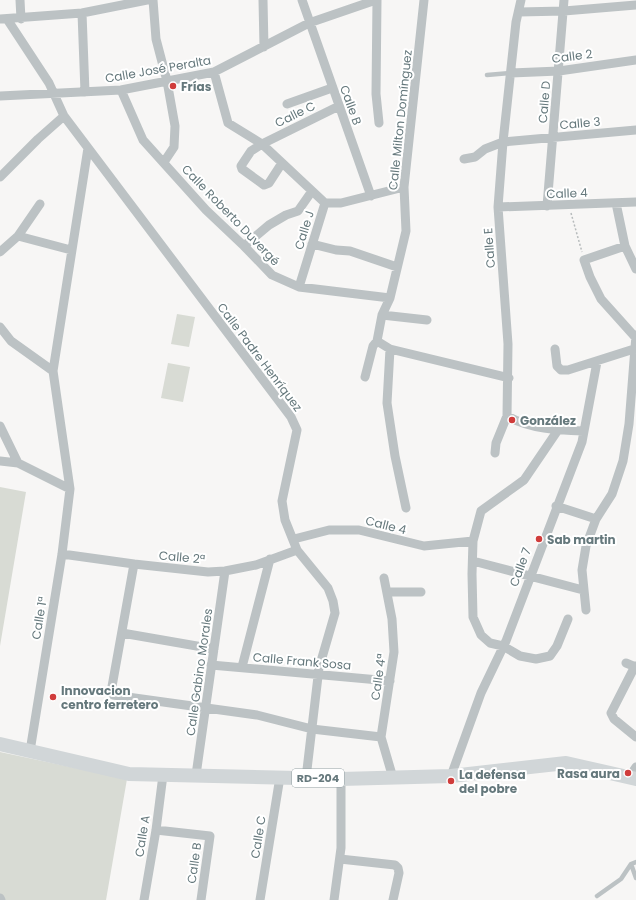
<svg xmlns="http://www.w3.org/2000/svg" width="636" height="900" font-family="Poppins,sans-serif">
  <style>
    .green { fill: #d8dbd4 }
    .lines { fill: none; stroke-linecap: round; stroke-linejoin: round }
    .path { stroke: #b7bbbc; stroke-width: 1.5; stroke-dasharray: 2 2; stroke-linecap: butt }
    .lane { stroke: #bcc2c4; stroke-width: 4.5 }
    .street { stroke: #bcc2c4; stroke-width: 9 }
    .primary { stroke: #d1d6d8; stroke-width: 14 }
    .poi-dot { fill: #d03c3b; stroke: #fff; stroke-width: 1.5 }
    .labels { text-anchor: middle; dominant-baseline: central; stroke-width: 4; stroke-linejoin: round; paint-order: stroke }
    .shield { fill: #fff; stroke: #93a0a3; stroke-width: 1 }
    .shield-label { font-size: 11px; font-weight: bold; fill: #65787c }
    .street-label { font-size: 12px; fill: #65787c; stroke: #fff }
    .poi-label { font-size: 12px; font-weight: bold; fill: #65787c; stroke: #fff; text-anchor: start }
  </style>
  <rect width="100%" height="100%" fill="#f7f6f5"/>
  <path class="green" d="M 177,314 L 195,317 L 189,347 L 171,344 Z
    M 168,363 L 190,367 L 183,402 L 161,398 Z
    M 0,487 L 26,492 L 0,646 Z
    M 0,752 L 127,779 L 106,900 L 0,900 Z"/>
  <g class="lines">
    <path class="path" d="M 571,213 L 582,252"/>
    <path class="lane" d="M 487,75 L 511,73
      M 631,864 L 636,878
      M 597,896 L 621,879 L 631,864 L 636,862"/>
    <path class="street" d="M 20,0 L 21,19
      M 153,0 L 156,39 L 167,81 L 175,126 L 174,147 L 164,162
      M 263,0 L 264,47
      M 302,0 L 371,196
      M 377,0 L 376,94 L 379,123
      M 424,0 L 404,187 L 406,231 L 390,298 L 382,315 L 377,341 L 390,349 L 509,378
      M 521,0 L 516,22 L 503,142 L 498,207 L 508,344 L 507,416 C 530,429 558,430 584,431
      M 519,12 L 564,11 L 636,5
      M 82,13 L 85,92
      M 0,19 L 82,13 L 147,0
      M 7,19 L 49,83 L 64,116 L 291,417 L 297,430 L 282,501 L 285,520 L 297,550 L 328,588 L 333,601 L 335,613 L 319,668 L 306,778
      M 214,72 L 228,123 L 262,144 L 325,203 L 341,203 L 404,187
      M 511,73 L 559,71 L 636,60
      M 121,90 L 143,140 L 206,210 L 244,246 L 272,275 L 299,287 L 390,298
      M 0,96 L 121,90 L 214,72 L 309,23 L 376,0
      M 287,104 L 332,88
      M 464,159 L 475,157 L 485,149 L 503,142 L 636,130
      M 282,163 L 269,183 L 264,185 L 242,169 L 241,166 L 251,151 L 262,144 L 339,106
      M 0,177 L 38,139 L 64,116
      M 616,203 L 625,246 L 636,269
      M 547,206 L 564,0
      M 498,207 L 636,202
      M 18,236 L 40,204
      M 312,244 L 336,250 L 350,251 L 397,267
      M 244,246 L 269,225 L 286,215 L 298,211 L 312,191
      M 625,246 L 584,260 L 590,277 L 601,299 L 636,338
      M 0,252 L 18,236 L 71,250
      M 299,287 L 325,203
      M 382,315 L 427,320
      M 0,327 L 11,341 L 53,371
      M 390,349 L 387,403 L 395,456 L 406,508
      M 555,349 L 557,366 L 561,370 L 568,370 L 634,349
      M 365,377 L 373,346 L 377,341
      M 0,426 L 18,463 L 70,489 L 53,371 L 88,148
      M 558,430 L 524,480 L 481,511 L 473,541 L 472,574 L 473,617 L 481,635 L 490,643 L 503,646 L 520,656 L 536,659 L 550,656 L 557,646 L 568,619
      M 495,453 L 496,443 L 507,416
      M 0,461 L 18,463
      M 556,506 L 596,519
      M 294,539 L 329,530 L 359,530 L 424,546 L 473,541
      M 62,554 L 134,564 L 208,572 L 225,571 L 256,565 L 297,550
      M 473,561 L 583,590
      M 134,564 L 111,692 L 113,695 L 257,715 L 312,729 L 381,737
      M 384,578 L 392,619 L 394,652 L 381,737 L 393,778
      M 387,592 L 421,592
      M 586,610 L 582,570 L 586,546 L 596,519 L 612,494 L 623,461 L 629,424 L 636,335
      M 122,633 L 214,649
      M 626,663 L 636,667
      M 211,665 L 390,681
      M 635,666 L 611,713 L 614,719 L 636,737
      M 242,667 L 270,559
      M 30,751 L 62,554 L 70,489
      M 196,775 L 225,571
      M 451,776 L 481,693 L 506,641 L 582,442 L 597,362
      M 630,776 L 636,767
      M 156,830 L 210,836 L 201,900
      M 340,859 L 395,865 L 398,868 L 399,873 L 393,900
      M 0,898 L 1,900
      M 144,900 L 156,830 L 163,775
      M 260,900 L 280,777
      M 334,900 L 341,848 L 341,779"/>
    <path class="primary" d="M 0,744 L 129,774 L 341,779 L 451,776 L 566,763 L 636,779"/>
  </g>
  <g class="poi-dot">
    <circle cx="173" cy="86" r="4"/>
    <circle cx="512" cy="420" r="4"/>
    <circle cx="539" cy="539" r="4"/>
    <circle cx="53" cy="697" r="4"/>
    <circle cx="628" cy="773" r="4"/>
    <circle cx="451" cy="781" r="4"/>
  </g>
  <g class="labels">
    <rect class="shield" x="292" y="769" width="52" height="18" rx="3"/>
    <g class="shield-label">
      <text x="318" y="778">RD-204</text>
    </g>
    <g class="street-label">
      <text transform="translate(572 56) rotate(-7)">Calle 2</text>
      <text transform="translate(158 69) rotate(-10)">Calle José Peralta</text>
      <text transform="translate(544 102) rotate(-85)">Calle D</text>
      <text transform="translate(351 105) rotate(70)">Calle B</text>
      <text transform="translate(295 114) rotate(-26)">Calle C</text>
      <text transform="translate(400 120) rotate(-84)">Calle Milton Domínguez</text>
      <text transform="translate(580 123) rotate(-5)">Calle 3</text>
      <text transform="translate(567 193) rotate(-2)">Calle 4</text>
      <text transform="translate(231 215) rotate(46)">Calle Roberto Duvergé</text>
      <text transform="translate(304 230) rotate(-73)">Calle J</text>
      <text transform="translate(489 248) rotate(-94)">Calle E</text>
      <text transform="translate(260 357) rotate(53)">Calle Padre Henríquez</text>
      <text transform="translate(386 525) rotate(14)">Calle 4</text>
      <text transform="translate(182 557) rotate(5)">Calle 2ª</text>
      <text transform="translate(520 567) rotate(-70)">Calle 7</text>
      <text transform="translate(39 618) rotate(-81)">Calle 1ª</text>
      <text transform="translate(302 661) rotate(5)">Calle Frank Sosa</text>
      <text transform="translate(199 672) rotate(-82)">Calle Gabino Morales</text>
      <text transform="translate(378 677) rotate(-82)">Calle 4ª</text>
      <text transform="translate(142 836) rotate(-81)">Calle A</text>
      <text transform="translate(258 837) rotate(-81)">Calle C</text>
      <text transform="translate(194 863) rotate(-82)">Calle B</text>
    </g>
    <g class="poi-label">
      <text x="181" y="86">Frías</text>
      <text x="520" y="420">González</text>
      <text x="547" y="539">Sab martin</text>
      <text x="61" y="690">Innovacion<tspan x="61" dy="14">centro ferretero</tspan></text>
      <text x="620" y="773" text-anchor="end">Rasa aura</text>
      <text x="459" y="774">La defensa<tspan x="459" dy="14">del pobre</tspan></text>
    </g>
  </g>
</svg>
